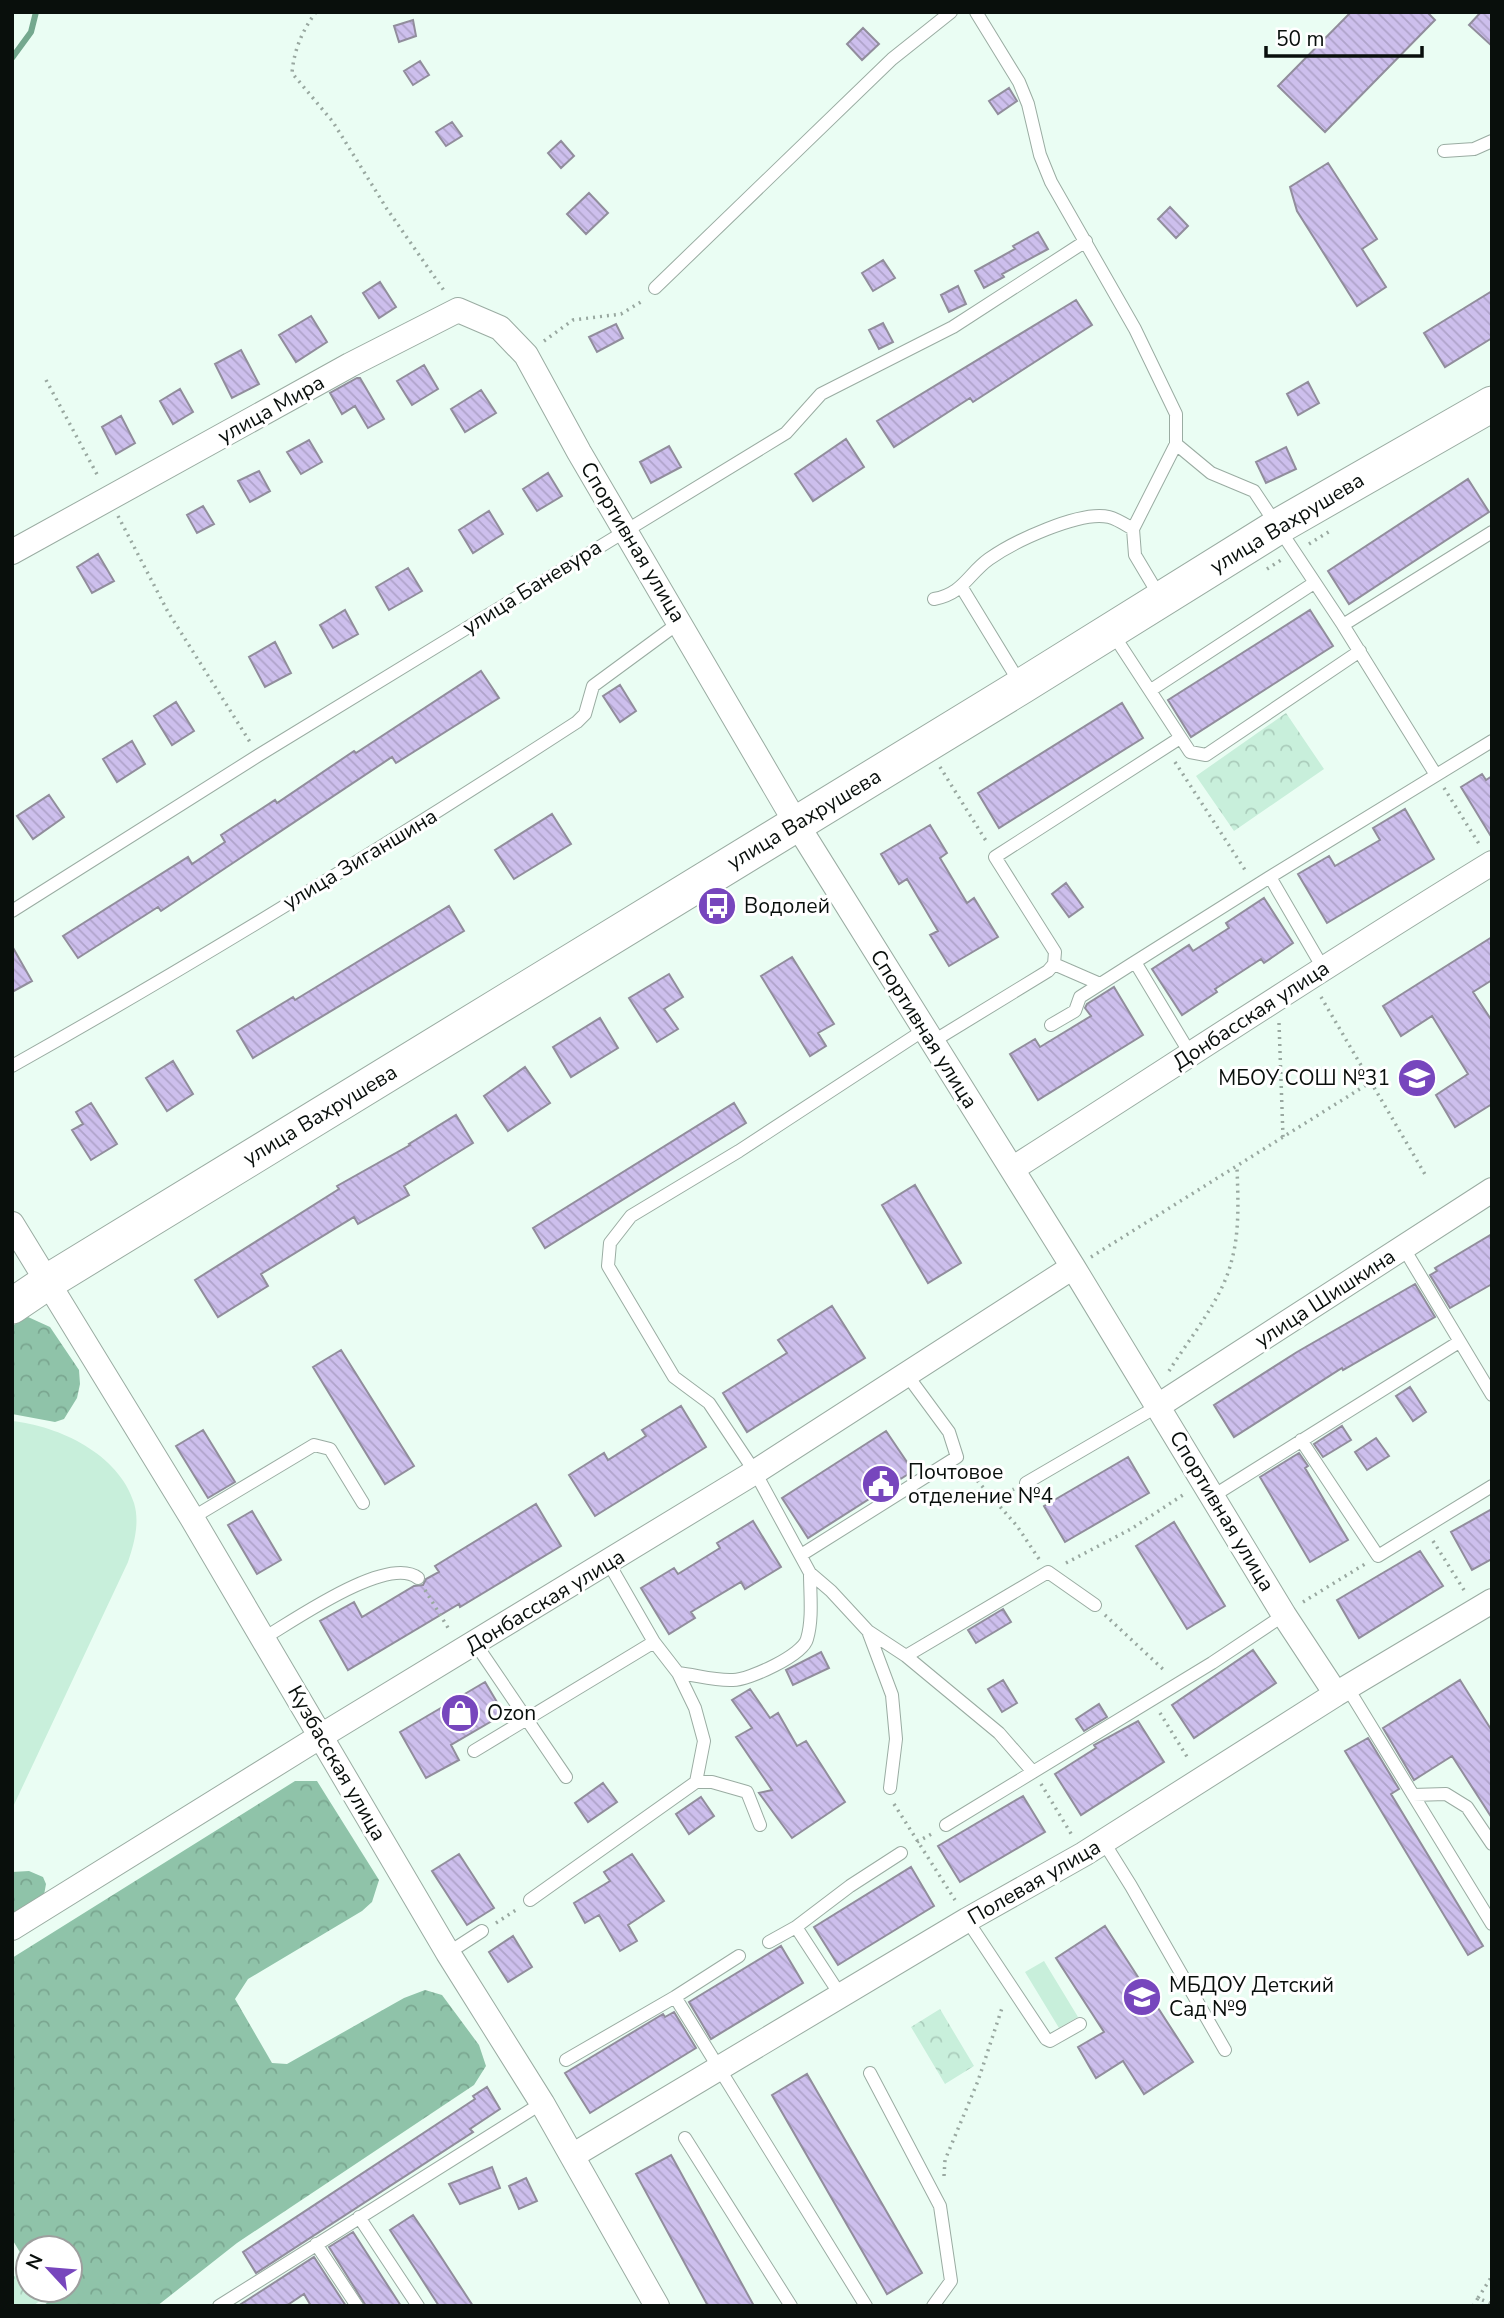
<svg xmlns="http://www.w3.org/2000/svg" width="1504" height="2318" font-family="'Nunito Sans',sans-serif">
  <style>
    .forest { fill: url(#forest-crowns) }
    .park { fill: url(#park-crowns) }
    .pitch { fill: #c8efdb }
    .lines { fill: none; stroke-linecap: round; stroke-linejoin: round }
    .stream { stroke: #74a88e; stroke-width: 6 }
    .building { fill: url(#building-back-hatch); stroke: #918d9c; stroke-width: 2 }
    .lane-casing { stroke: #9aaca2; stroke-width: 14 }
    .street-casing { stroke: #9aaca2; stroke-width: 26 }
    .secondary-casing { stroke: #9aaca2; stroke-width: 37 }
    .path { stroke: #99a8a0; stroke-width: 3.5; stroke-dasharray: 2 5; stroke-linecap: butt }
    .lane { stroke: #fff; stroke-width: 12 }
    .street { stroke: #fff; stroke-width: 24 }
    .secondary { stroke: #fff; stroke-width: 35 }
    .labels { text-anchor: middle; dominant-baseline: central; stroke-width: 6; stroke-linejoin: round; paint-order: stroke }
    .street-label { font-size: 21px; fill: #090f0c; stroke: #fff }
    .poi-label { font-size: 21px; fill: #090f0c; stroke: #fff; text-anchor: start }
  </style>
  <defs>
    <pattern id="forest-crowns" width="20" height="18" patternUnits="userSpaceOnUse" patternTransform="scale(1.75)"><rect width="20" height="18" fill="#8fc3a9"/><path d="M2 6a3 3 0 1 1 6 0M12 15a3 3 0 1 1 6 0" fill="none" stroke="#7aa690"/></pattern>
    <pattern id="park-crowns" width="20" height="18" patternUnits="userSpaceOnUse" patternTransform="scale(1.75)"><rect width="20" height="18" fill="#c8efdb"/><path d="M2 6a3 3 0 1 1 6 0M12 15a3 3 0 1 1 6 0" fill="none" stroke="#acb"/></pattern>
    <pattern id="building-back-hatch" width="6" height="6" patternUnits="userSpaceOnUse" patternTransform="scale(1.75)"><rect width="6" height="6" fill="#cdbfed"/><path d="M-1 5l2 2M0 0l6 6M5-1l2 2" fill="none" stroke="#afa3ca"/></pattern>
  </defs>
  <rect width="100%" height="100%" fill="#eafdf3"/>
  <path class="forest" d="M 28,1317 L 50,1327 L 79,1370 L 80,1384 L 77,1398 L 64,1419 L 55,1422 L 12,1414 L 12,1326 Z
    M 295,1781 L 317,1781 L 379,1880 L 372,1902 L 362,1911 L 248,1979 L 235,1999 L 272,2063 L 287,2064 L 404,1998 L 425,1990 L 442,1995 L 479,2045 L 486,2066 L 474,2085 L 237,2243 L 157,2306 L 43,2306 L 63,2290 L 70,2290 L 70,2248 L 28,2248 L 28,2256 L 21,2254 L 12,2239 L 12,1958 Z
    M 29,1871 L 43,1877 L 46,1884 L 44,1895 L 12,1914 L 12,1872 Z"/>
  <path class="park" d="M 1286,713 L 1324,769 L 1234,831 L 1196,776 Z
    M 940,2009 L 974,2066 L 945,2084 L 911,2027 Z
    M 28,2266 L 28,2290 L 54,2290 L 33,2306 L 12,2306 L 12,2278 Z"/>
  <path class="pitch" d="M 12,1421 C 59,1426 119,1454 134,1503 C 140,1523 134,1544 128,1562 L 12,1809 Z
    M 1044,1961 L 1078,2017 L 1059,2028 L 1025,1972 Z"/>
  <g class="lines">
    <path class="stream" d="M 12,58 L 31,32 L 36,12"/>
  </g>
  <path class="building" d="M 1351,12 L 1427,12 L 1435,20 L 1325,132 L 1278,86 Z
    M 1481,12 L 1492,12 L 1492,46 L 1469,25 Z
    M 413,20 L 416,36 L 399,42 L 394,26 Z
    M 863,28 L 879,44 L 862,60 L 847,44 Z
    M 420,61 L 429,75 L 413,85 L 404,71 Z
    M 1009,88 L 1017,101 L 998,114 L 989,101 Z
    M 452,122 L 462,136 L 446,146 L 436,132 Z
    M 561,141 L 574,156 L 561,168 L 548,153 Z
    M 1328,163 L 1377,239 L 1362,249 L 1386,287 L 1357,306 L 1297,211 L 1290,187 Z
    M 589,193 L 608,213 L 586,234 L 567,214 Z
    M 1170,207 L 1188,226 L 1176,238 L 1158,219 Z
    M 1038,232 L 1048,249 L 1002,274 L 1004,277 L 984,288 L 975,271 L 1015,249 L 1013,246 Z
    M 883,260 L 895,278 L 873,291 L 862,273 Z
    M 380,282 L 396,307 L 379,318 L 363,293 Z
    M 958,286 L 966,304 L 949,312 L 941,295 Z
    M 1492,291 L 1492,338 L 1445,367 L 1424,333 Z
    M 1076,300 L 1092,325 L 973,402 L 970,398 L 894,447 L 877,421 Z
    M 311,316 L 327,342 L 296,362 L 279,335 Z
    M 883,323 L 893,342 L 879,349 L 869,330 Z
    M 616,324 L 623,338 L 597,352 L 589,337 Z
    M 241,350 L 259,384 L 232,398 L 215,364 Z
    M 424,365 L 438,389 L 412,405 L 397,381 Z
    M 357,378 L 360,378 L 384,419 L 368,428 L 355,406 L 342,414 L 330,393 Z
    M 1308,382 L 1319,403 L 1298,415 L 1287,394 Z
    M 180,389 L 193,412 L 173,424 L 160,401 Z
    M 481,390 L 496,413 L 465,432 L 451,409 Z
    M 121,416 L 135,443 L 116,454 L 102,427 Z
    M 846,439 L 864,467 L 813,501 L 795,474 Z
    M 309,440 L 322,462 L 301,474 L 287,452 Z
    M 669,446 L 681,467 L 651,483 L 640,462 Z
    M 1286,447 L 1296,469 L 1266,483 L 1256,462 Z
    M 259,471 L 270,491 L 250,502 L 238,481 Z
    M 548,473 L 562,496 L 537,511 L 523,489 Z
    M 1468,479 L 1489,512 L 1349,604 L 1328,571 Z
    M 203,506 L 214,524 L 197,533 L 187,515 Z
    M 489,511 L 503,534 L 473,553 L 459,530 Z
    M 98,554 L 114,581 L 92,593 L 77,567 Z
    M 408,568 L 422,591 L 389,610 L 376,587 Z
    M 345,610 L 358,634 L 333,648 L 320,625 Z
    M 1310,610 L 1333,646 L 1191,737 L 1168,700 Z
    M 275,642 L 291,673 L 265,687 L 249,657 Z
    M 481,671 L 499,698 L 396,763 L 392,757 L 161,911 L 158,907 L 78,958 L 63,936 L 188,857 L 192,864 L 225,842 L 221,835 L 275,800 L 277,803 L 354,751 L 356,753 Z
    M 620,685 L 636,711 L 620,722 L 603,696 Z
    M 176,702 L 194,731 L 172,745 L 154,716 Z
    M 1122,703 L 1143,738 L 999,828 L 978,793 Z
    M 132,741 L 145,764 L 117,782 L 103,759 Z
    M 1482,774 L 1486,780 L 1492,776 L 1492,838 L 1461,787 Z
    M 49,795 L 64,817 L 33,839 L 17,816 Z
    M 1405,809 L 1434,859 L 1327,923 L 1298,874 L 1329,856 L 1335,866 L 1380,840 L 1373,828 Z
    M 552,814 L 571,844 L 514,879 L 495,850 Z
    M 930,825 L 947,853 L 940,858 L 967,903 L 974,898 L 998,937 L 949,966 L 930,935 L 938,931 L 907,879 L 899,884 L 881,854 Z
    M 1066,883 L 1083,907 L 1069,917 L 1052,894 Z
    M 1264,898 L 1293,943 L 1264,963 L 1261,959 L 1215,989 L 1217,992 L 1182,1015 L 1152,969 L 1189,945 L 1193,951 L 1229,928 L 1226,923 Z
    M 449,906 L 464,931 L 253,1058 L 237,1031 L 293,997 L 295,1000 Z
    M 1492,937 L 1492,980 L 1473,992 L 1492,1021 L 1492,1104 L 1455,1127 L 1436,1095 L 1468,1074 L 1432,1016 L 1401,1036 L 1383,1006 Z
    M 12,946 L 32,981 L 12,992 Z
    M 792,957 L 834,1024 L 818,1033 L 826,1046 L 810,1056 L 761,976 Z
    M 669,974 L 683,997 L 664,1009 L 678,1029 L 657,1042 L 629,998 Z
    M 1114,987 L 1143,1035 L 1038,1100 L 1010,1054 L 1035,1039 L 1040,1047 L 1091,1016 L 1085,1008 L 1087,1004 Z
    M 600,1018 L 618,1048 L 571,1077 L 553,1047 Z
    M 173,1061 L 193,1094 L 167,1111 L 146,1078 Z
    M 525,1067 L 550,1103 L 508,1131 L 484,1096 Z
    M 91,1103 L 117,1144 L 91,1160 L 72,1130 L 83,1124 L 76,1112 Z
    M 734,1103 L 746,1123 L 545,1248 L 533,1228 Z
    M 456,1115 L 473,1143 L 404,1186 L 409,1195 L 358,1224 L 354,1217 L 261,1274 L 268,1286 L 218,1317 L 195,1280 L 339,1189 L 337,1186 L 410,1145 L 409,1144 Z
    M 915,1185 L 961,1263 L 928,1283 L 882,1205 Z
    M 1492,1234 L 1492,1284 L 1450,1308 L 1430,1275 L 1437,1271 L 1435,1268 Z
    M 1415,1284 L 1435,1317 L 1343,1370 L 1342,1368 L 1234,1437 L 1214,1405 L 1297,1352 Z
    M 832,1306 L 865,1358 L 747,1432 L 723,1393 L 787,1353 L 778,1340 Z
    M 341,1350 L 414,1466 L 385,1484 L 313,1367 Z
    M 1410,1387 L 1426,1412 L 1413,1421 L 1396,1396 Z
    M 681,1406 L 706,1447 L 595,1516 L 569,1475 L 604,1453 L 608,1460 L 646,1436 L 642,1430 Z
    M 1342,1426 L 1351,1440 L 1323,1457 L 1314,1444 Z
    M 203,1430 L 235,1482 L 208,1498 L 176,1446 Z
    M 886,1431 L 913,1471 L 808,1538 L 782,1498 Z
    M 1376,1438 L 1389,1456 L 1367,1470 L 1355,1452 Z
    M 1299,1453 L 1308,1466 L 1305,1468 L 1348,1540 L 1310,1562 L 1260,1477 Z
    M 1128,1457 L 1149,1493 L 1065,1542 L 1044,1506 Z
    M 536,1504 L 561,1546 L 460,1607 L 459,1604 L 348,1670 L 320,1621 L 354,1602 L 362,1617 L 414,1586 L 423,1585 L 426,1579 L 439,1572 L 435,1566 Z
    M 1492,1509 L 1492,1559 L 1472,1570 L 1451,1532 Z
    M 252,1511 L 281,1560 L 257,1574 L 228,1525 Z
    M 753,1521 L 781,1567 L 745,1589 L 741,1582 L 691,1612 L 695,1618 L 669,1634 L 641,1588 L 674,1568 L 678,1574 L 720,1548 L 717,1543 Z
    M 1174,1522 L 1225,1606 L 1187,1629 L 1136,1546 Z
    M 1420,1551 L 1443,1586 L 1359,1638 L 1337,1600 Z
    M 1003,1609 L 1011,1622 L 976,1643 L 968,1630 Z
    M 1253,1650 L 1276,1683 L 1194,1738 L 1172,1705 Z
    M 821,1652 L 829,1668 L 793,1685 L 786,1670 Z
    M 1003,1680 L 1017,1703 L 1002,1712 L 988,1689 Z
    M 1460,1680 L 1492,1731 L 1492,1818 L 1452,1756 L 1414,1780 L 1383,1728 Z
    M 485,1682 L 504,1714 L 451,1745 L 459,1760 L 426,1778 L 400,1732 Z
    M 750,1689 L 770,1718 L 778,1713 L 797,1746 L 806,1741 L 845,1802 L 792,1838 L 759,1793 L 772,1790 L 736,1737 L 752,1728 L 732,1700 Z
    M 1099,1704 L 1107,1717 L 1084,1731 L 1076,1719 Z
    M 1138,1721 L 1164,1762 L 1081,1815 L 1055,1774 L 1096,1748 L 1094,1745 Z
    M 1368,1738 L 1399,1789 L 1391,1794 L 1483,1946 L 1468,1955 L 1345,1751 Z
    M 603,1783 L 617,1802 L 588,1822 L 575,1803 Z
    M 1023,1796 L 1045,1832 L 960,1882 L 938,1846 Z
    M 701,1797 L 714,1816 L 689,1834 L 676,1814 Z
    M 459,1854 L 494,1908 L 467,1925 L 432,1871 Z
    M 632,1854 L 664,1901 L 628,1925 L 637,1941 L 620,1951 L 599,1915 L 585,1923 L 574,1903 L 610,1881 L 604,1872 Z
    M 911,1867 L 934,1906 L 838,1965 L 814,1927 Z
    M 1105,1926 L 1193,2062 L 1144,2094 L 1123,2061 L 1096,2078 L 1078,2047 L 1104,2032 L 1056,1958 Z
    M 513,1936 L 532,1967 L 508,1982 L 489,1952 Z
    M 781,1946 L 803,1983 L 711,2039 L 689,2002 Z
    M 674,2012 L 696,2048 L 590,2113 L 565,2073 L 663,2014 L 665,2017 Z
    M 807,2074 L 922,2273 L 887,2294 L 772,2095 Z
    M 487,2087 L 500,2109 L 470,2129 L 473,2132 L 256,2273 L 243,2252 L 475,2099 L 473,2096 Z
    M 671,2155 L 754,2306 L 708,2306 L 636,2174 Z
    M 492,2167 L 500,2188 L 460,2204 L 449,2184 Z
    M 526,2178 L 537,2201 L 519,2209 L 509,2186 Z
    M 413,2215 L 430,2240 L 473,2306 L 439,2306 L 390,2230 Z
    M 353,2232 L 401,2306 L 366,2306 L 329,2247 Z
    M 314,2257 L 346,2306 L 311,2306 L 304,2294 L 286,2306 L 238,2306 Z"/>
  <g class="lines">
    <g class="lane-casing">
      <path id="lane" d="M 976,12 L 1019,82 L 1028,104 L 1040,155 L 1051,182 L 1135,329 L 1176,414 L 1176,444 L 1133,529 L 1135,555 L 1160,597
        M 1444,151 L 1474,149 L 1492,141
        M 655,288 L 892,59 L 951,12
        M 1176,444 L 1211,473 L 1254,491 L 1343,625 L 1492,532
        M 962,588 L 1020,683
        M 934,599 C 963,594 968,574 989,559 C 1013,542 1080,510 1109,517 C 1117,519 1126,525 1133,529
        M 1343,625 L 1436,775
        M 1111,631 L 1190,752 L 1206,755 L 1360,651
        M 1151,690 L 1314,583
        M 12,911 L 259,755 L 786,433 L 821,394 L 953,327 L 1086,241
        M 1054,964 L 1100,984
        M 1323,968 L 1270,877 L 1492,741
        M 1051,1025 L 1075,1011 L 1080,997 L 1135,962
        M 924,1030 L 739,1151 L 631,1216 L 610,1243 L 608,1266 L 674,1377 L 709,1403 L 755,1472 L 810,1573 L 831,1591 L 868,1631 L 906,1656 L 999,1733 L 1033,1772
        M 932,1042 L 1048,971 L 1054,964 L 1055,952 L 995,857 L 1180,738
        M 1191,1055 L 1135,962 L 1270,877
        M 12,1066 C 204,958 392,842 577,722 L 585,714 L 593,686 L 680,622
        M 1403,1247 L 1492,1395
        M 1301,1440 L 1378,1556 L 1492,1486
        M 1026,1483 L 1158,1406
        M 1213,1496 L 1459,1342
        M 192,1518 L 314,1445 L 330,1449 L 363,1503
        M 801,1555 L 957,1457 L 949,1432 L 907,1375
        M 868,1631 L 892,1695 L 896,1739 L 890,1788
        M 264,1638 C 293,1621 388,1554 418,1578
        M 475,1643 L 566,1777
        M 906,1656 L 1048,1572 L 1095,1605
        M 678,1673 C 696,1675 715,1681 733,1680 C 749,1680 803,1655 807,1639 C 813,1619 810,1594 810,1573
        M 1347,1687 L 1492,1924
        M 474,1751 L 654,1642
        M 696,1782 L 712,1782 L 747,1792 L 760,1825
        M 1413,1795 L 1446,1794 L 1467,1807 L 1492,1844
        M 946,1825 L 1212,1663 L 1284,1615
        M 1103,1841 L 1131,1886 L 1225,2050
        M 530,1900 L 696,1782 L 704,1741 L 695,1708 L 678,1673 L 654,1642 L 608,1562
        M 967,1920 L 1046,2039 L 1050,2041 L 1080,2024
        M 796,1927 L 841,1996
        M 769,1942 L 796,1927 L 850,1886 L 901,1853
        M 448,1953 L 482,1931
        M 675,1997 L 866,2306
        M 566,2060 L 675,1997 L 739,1956
        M 870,2073 L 940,2206 L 951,2281 L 933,2306
        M 685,2138 L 791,2306
        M 359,2217 L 418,2306
        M 316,2244 L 357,2306
        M 219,2306 L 542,2103"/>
    </g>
    <g class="street-casing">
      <path id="street" d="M 12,552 L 350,365 L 458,310 L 500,328 L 526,355 L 579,452 L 796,823 L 1073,1267 L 1284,1615 L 1336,1694
        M 1012,1169 C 1172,1067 1330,962 1492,863
        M 12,1224 L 192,1518 L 448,1953 L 542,2103 L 657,2306
        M 1158,1406 L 1492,1190
        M 12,1928 L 321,1736 L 755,1472 L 1073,1267
        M 572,2156 L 967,1920 L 1084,1854 L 1336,1694 L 1492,1601"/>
    </g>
    <g class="secondary-casing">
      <path id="secondary" d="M 12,1306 L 49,1281 L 1022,686 L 1279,526 L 1492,404"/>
    </g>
    <path class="path" d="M 316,12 C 302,31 294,50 292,73 L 333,122 L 387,209 L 445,292
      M 544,341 L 573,320 L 621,314 L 644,300
      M 46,380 L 99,478
      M 118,516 L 168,612 L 250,742
      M 1309,544 L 1330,531
      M 1267,569 L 1281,560
      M 1175,762 L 1247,873
      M 940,767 L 988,844
      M 1444,788 L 1481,847
      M 1321,997 L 1426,1176
      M 1279,1023 L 1283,1137
      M 1091,1257 L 1371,1082
      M 1169,1371 C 1189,1339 1222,1299 1231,1263 C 1240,1232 1238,1199 1237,1167
      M 968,1470 L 1017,1526 L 1039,1559
      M 994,1499 L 1014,1489
      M 1433,1541 L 1464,1590
      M 1066,1563 L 1131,1529 L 1186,1493
      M 425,1590 L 450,1631
      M 1303,1602 L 1365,1564
      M 1105,1615 L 1166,1672
      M 1160,1713 L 1189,1760
      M 1041,1784 L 1073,1837
      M 894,1804 L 955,1900
      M 917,1842 L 935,1832
      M 496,1923 L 519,1908
      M 944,2176 L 945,2160 L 978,2081 L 1003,2005
      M 1478,2298 L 1492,2276
      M 1473,2306 L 1478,2298 L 1492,2304"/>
    <use href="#lane" class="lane"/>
    <use href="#street" class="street"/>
    <use href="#secondary" class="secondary"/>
  </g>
  <defs>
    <g id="bus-disc" transform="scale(2.0125)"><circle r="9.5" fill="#7746bd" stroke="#fff"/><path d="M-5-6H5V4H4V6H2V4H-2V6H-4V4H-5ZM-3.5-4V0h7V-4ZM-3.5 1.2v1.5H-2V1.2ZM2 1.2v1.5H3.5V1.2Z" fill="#fff"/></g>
    <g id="school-disc" transform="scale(2.0125)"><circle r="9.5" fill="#7746bd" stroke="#fff"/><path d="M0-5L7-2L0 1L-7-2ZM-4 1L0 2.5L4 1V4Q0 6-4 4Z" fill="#fff"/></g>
    <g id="civic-disc" transform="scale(2.0125)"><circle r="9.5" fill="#7746bd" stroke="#fff"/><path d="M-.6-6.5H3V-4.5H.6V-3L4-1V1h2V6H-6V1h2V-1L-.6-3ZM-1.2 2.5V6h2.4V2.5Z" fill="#fff"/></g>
    <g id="shop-disc" transform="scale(2.0125)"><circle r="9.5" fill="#7746bd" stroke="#fff"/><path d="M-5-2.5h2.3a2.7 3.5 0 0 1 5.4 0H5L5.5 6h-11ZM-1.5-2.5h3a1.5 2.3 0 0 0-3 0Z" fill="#fff"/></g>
  </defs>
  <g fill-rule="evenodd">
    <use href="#bus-disc" x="717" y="906"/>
    <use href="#school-disc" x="1417" y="1078"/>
    <use href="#civic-disc" x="881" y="1484"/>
    <use href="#shop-disc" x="460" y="1713"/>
    <use href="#school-disc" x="1142" y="1997"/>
  </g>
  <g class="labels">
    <g class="street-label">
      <text transform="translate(271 409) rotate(-29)">улица Мира</text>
      <text transform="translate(1287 523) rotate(-31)">улица Вахрушева</text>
      <text transform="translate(633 542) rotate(59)">Спортивная улица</text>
      <text transform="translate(532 587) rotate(-32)">улица Баневура</text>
      <text transform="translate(804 819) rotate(-31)">улица Вахрушева</text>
      <text transform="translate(360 859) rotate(-31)">улица Зиганшина</text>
      <text transform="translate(1251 1015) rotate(-33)">Донбасская улица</text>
      <text transform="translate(924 1029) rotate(58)">Спортивная улица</text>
      <text transform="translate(320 1115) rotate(-31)">улица Вахрушева</text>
      <text transform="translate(1325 1298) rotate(-33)">улица Шишкина</text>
      <text transform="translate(1222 1511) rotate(59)">Спортивная улица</text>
      <text transform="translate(545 1601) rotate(-31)">Донбасская улица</text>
      <text transform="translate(337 1763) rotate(60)">Кузбасская улица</text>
      <text transform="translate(1034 1882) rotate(-30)">Полевая улица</text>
    </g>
    <g class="poi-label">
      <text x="744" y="906">Водолей</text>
      <text x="1390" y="1078" text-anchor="end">МБОУ СОШ №31</text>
      <text x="908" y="1472">Почтовое<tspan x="908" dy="24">отделение №4</tspan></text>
      <text x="487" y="1713">Ozon</text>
      <text x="1169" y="1985">МБДОУ Детский<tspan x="1169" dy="24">Сад №9</tspan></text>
    </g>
  </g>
  <rect width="1504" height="2318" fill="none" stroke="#090f0c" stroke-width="28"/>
  <g transform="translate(49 2269) rotate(296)"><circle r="33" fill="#ffffff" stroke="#9d9f9e" stroke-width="2"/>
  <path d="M0-5L12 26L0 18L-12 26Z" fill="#7746bd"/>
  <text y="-10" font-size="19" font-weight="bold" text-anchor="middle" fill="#090f0c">N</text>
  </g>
  <path d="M1266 46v10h156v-10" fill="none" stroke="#090f0c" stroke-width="3.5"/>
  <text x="1276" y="46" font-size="21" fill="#090f0c" stroke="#ffffff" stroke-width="5" paint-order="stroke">50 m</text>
</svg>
